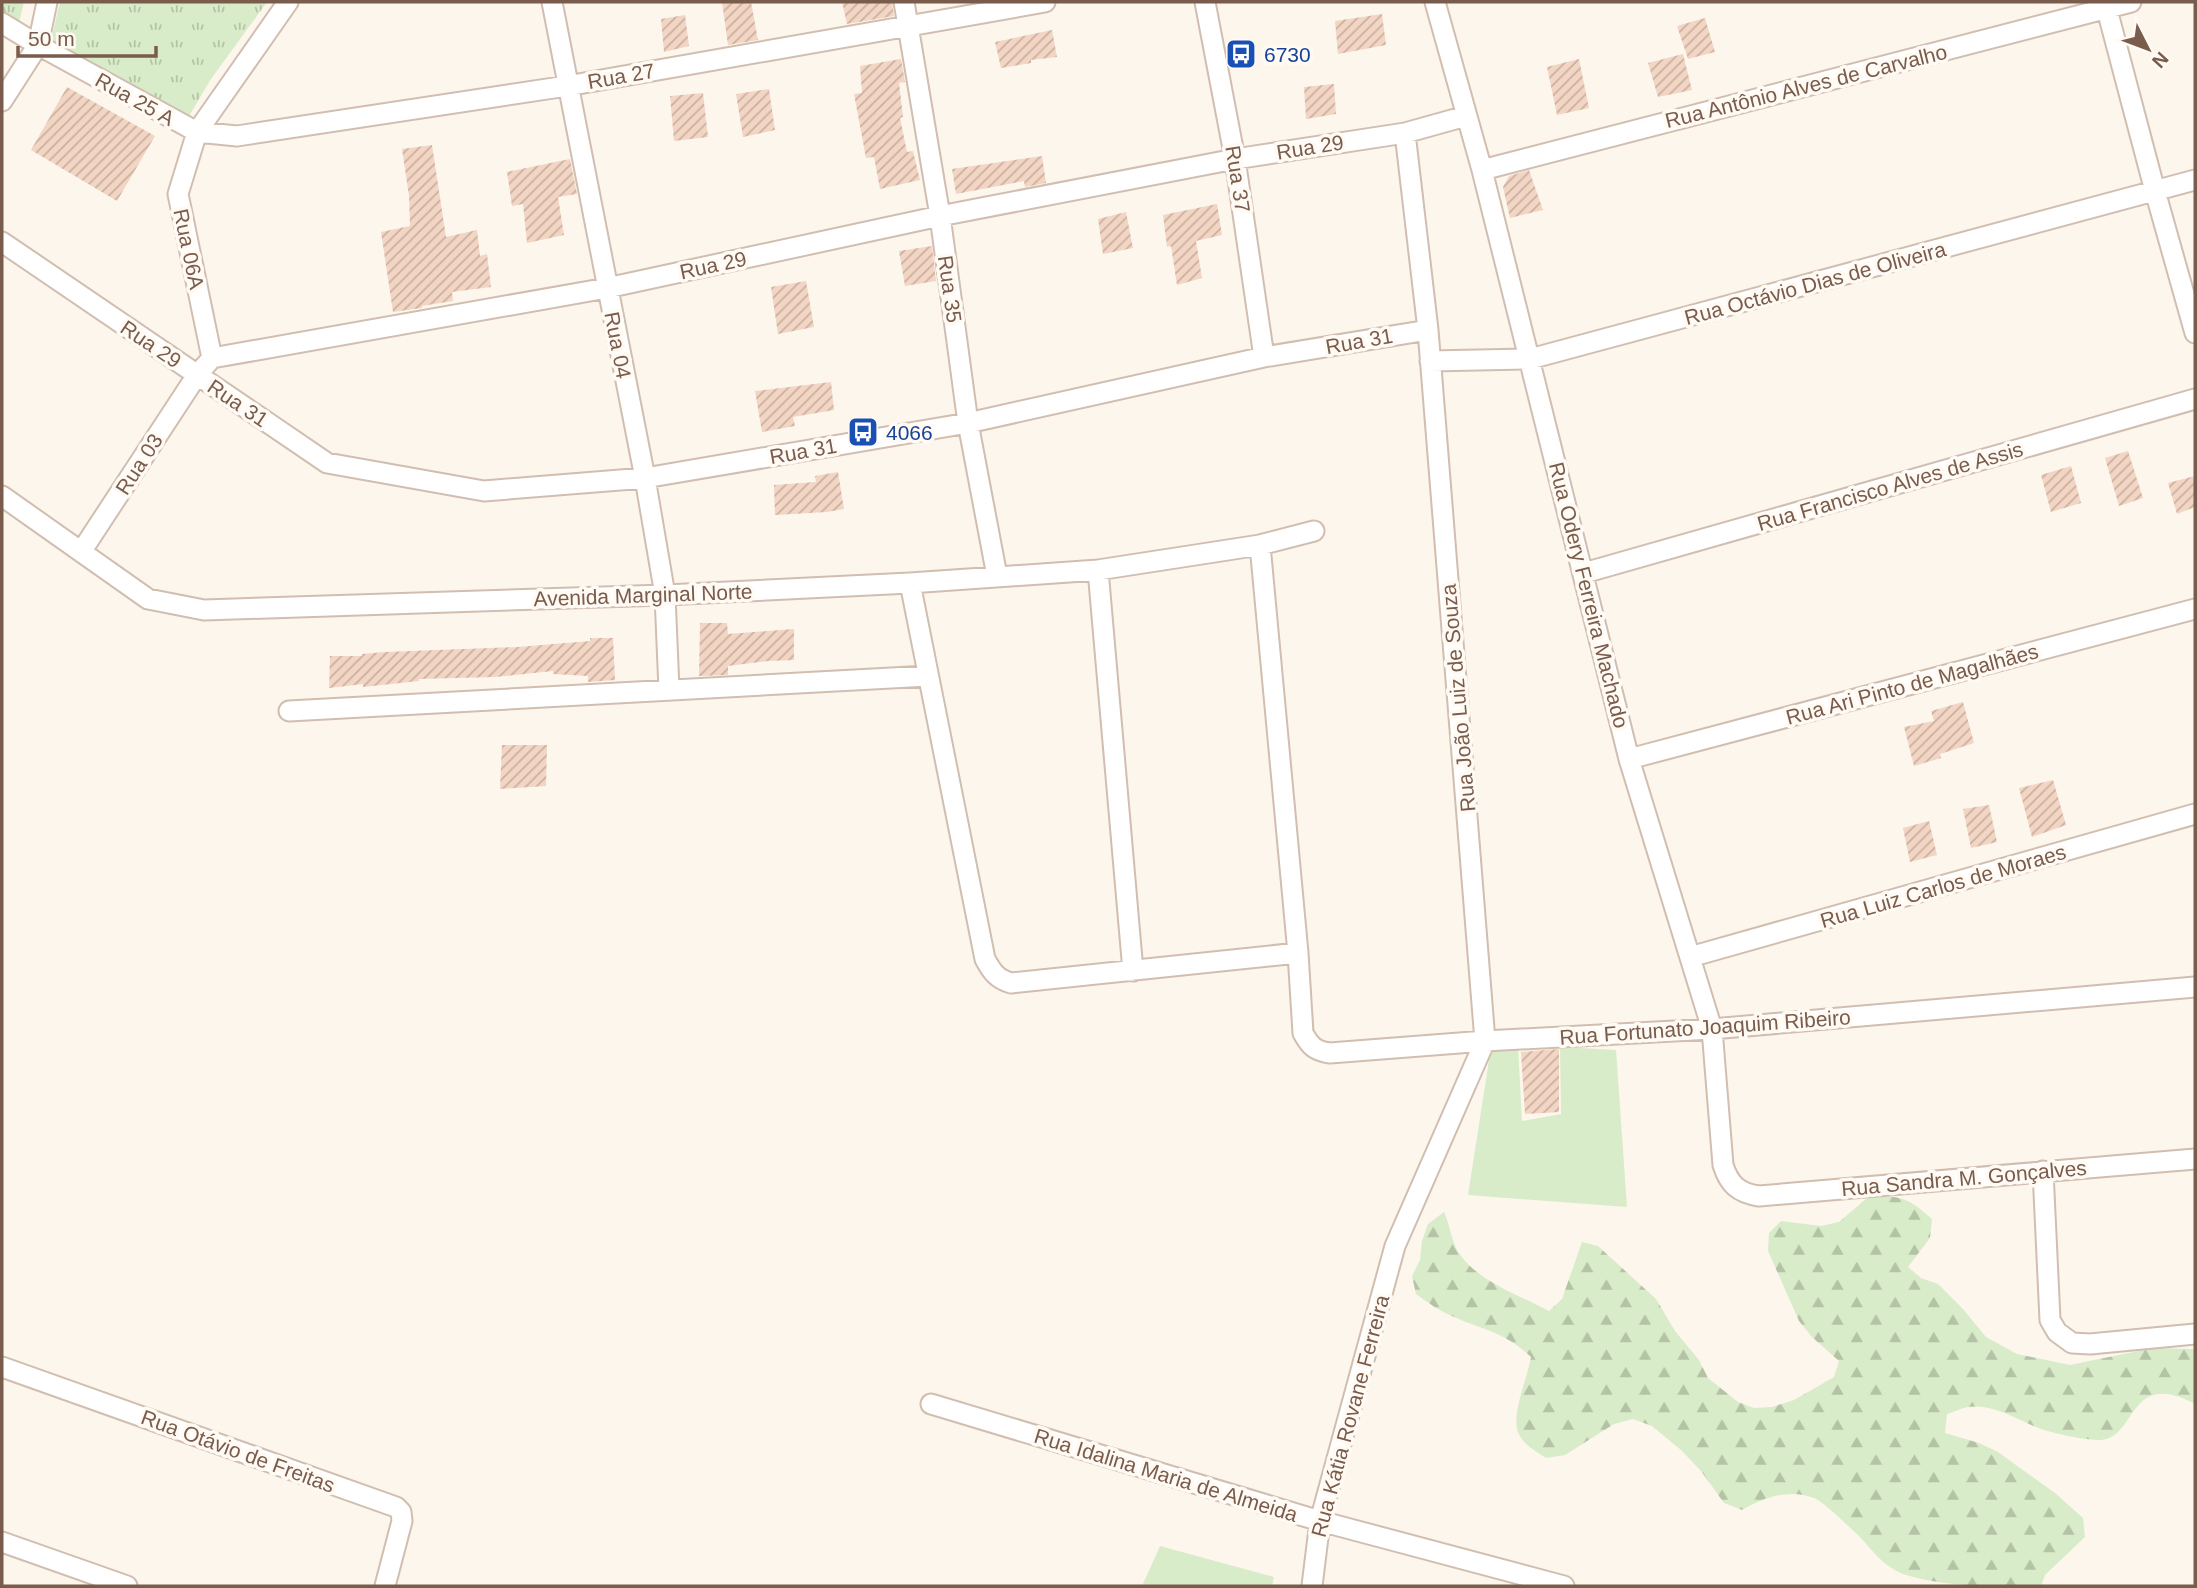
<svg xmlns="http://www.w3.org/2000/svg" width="2197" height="1588" font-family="Helvetica,sans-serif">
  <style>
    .grass { fill: url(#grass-tufts) }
    .forest { fill: url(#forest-firs) }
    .garden { fill: #d8ecc9 }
    .building { fill: url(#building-hatch) }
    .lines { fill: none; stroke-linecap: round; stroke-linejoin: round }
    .minor-casing { stroke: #d1beb0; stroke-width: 23 }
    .minor { stroke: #fff; stroke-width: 19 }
    .labels { text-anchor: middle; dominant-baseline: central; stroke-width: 7; stroke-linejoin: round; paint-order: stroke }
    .transit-label { font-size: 21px; fill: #164399; stroke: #fffaf3; text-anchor: start }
    .street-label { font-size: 21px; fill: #7a5c4d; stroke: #fffaf3 }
  </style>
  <defs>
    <pattern id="grass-tufts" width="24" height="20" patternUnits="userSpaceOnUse" patternTransform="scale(1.75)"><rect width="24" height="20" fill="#d8ecc9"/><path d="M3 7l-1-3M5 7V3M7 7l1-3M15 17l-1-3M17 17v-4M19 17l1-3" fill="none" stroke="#b4c2a5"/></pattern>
    <pattern id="forest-firs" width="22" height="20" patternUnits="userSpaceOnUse" patternTransform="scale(1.75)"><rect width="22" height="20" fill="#d8ecc9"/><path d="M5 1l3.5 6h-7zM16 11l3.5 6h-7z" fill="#b4c2a5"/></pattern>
    <pattern id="building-hatch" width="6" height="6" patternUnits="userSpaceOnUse" patternTransform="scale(1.75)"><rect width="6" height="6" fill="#f3d5c3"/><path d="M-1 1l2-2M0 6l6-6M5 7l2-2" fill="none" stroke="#cab0a1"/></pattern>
  </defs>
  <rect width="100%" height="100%" fill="#fdf6ec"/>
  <path class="grass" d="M 2,2 L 24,2 L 18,26 L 2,15 Z
    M 60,2 L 267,2 L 211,79 L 189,116 L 51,40 Z"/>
  <path class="forest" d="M 1884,1196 C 1907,1197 1915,1204 1932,1219 L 1930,1238 L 1908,1267 L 1921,1278 L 1938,1284 L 1963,1309 L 1986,1337 L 2017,1354 L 2070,1365 L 2153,1348 L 2195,1349 L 2195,1404 C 2126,1367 2138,1441 2098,1440 C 2080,1439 2061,1435 2044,1430 C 2020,1422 1995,1403 1968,1407 C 1961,1408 1954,1412 1947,1414 L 1945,1433 L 1979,1443 L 1998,1452 L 2055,1493 L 2083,1518 L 2085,1537 L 2045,1575 L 2041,1586 C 1995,1586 1946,1588 1903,1574 C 1883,1566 1873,1551 1859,1536 C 1850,1528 1823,1501 1814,1498 C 1789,1488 1762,1498 1742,1510 L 1724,1503 L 1701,1471 L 1681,1450 L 1652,1426 L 1633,1419 L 1614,1424 L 1565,1455 L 1546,1458 C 1536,1451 1522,1444 1518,1432 C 1511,1413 1528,1377 1531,1357 C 1503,1331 1485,1331 1454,1317 C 1440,1311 1428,1303 1416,1294 L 1412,1276 L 1420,1260 L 1422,1241 L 1428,1224 L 1444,1212 C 1449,1223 1451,1237 1456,1248 C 1473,1280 1519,1295 1549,1311 L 1562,1299 L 1582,1242 L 1598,1246 L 1656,1299 L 1675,1331 L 1699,1360 L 1708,1378 L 1738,1402 L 1754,1408 L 1772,1407 L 1794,1400 L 1834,1377 L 1839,1361 L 1812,1337 L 1799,1321 L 1768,1251 L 1769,1233 L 1781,1221 L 1821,1226 L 1839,1222 L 1867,1198 Z"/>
  <path class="garden" d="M 1518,1046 L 1522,1121 L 1561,1114 L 1560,1047 L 1616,1050 L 1627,1207 L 1468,1195 L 1491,1047 Z
    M 1160,1546 L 1274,1577 L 1272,1586 L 1142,1586 Z"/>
  <path class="building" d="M 722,2 L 751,2 L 758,40 L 728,45 Z
    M 842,2 L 892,2 L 894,16 L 847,24 Z
    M 1382,14 L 1386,45 L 1338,54 L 1335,21 Z
    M 685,15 L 689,46 L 664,52 L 661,19 Z
    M 1705,18 L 1715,52 L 1688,59 L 1677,26 Z
    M 1052,30 L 1057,57 L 1031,60 L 1031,63 L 1001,68 L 995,42 Z
    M 1683,54 L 1692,90 L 1658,97 L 1648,63 Z
    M 901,59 L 905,82 L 899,83 L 903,117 L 900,118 L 907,152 L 913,151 L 920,180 L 880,189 L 874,157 L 866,158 L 854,94 L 862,93 L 860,66 Z
    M 1579,59 L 1589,108 L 1557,115 L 1547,67 Z
    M 1334,84 L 1336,114 L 1306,119 L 1304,87 Z
    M 67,87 L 155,136 L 117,201 L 31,150 Z
    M 769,89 L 775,130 L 743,137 L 736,94 Z
    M 703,93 L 708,137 L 674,141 L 670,96 Z
    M 432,145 L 446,237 L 477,230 L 480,256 L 487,254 L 491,287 L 452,292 L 453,301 L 422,306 L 422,308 L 393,312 L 381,232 L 410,226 L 409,196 L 402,149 Z
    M 1042,156 L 1046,183 L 1025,187 L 1024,181 L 956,194 L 952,169 Z
    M 570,159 L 577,194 L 558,197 L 564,235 L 527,243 L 523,204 L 512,206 L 507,172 Z
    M 1529,170 L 1543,210 L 1510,218 L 1503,187 L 1509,176 Z
    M 1217,204 L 1222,235 L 1196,241 L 1202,278 L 1177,285 L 1171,246 L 1167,247 L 1163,215 Z
    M 1126,212 L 1133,248 L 1103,254 L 1098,219 Z
    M 932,246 L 936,281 L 905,286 L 899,251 Z
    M 806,281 L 814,327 L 778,334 L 771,287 Z
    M 831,382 L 834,410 L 793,417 L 795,426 L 762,432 L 755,391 Z
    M 2128,451 L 2143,498 L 2119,506 L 2105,458 Z
    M 2071,466 L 2081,503 L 2051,512 L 2041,475 Z
    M 838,472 L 844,509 L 827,512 L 775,515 L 774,485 L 816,482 L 815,476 Z
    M 2195,476 L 2195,507 L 2177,514 L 2168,483 Z
    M 700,623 L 727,623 L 728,634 L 794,629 L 794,660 L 769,661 L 728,666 L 728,675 L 699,676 Z
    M 590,638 L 613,638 L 615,680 L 588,682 L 588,676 L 553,674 L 553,671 L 495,677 L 419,679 L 419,681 L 363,687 L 363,684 L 329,688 L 330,656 L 362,656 L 362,654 L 385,652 L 518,647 L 590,641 Z
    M 1963,702 L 1974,743 L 1940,754 L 1941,758 L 1914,766 L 1904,727 L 1934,721 L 1931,711 Z
    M 502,745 L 547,745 L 546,786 L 500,789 Z
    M 2053,780 L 2066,825 L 2032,837 L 2019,788 Z
    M 1989,805 L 1997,842 L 1971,848 L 1963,809 Z
    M 1929,821 L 1937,855 L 1910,862 L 1903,828 Z
    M 1559,1049 L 1559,1112 L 1525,1114 L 1521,1052 Z"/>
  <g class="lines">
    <g class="minor-casing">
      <path id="minor" d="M 552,2 L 645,478 L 665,595 L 669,690
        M 904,2 L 940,216 L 968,423 L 997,576
        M 1205,2 L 1235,159 L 1264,357
        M 1435,2 L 1482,170 L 1629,759 L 1712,1029 L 1723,1165 C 1729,1184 1738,1193 1759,1196 L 2195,1159
        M 2105,2 L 2155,191 L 2195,333
        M 2,23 L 38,45 L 197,132 L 237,136 L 567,86 L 1045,2
        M 2,101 L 38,45 L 47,2
        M 1482,170 L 2131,2
        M 2,242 L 327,463 L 484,491 L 645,478 L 968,423 L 1264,357 L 1428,330
        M 212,358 L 178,194 L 197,132 L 288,2
        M 1430,361 L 1530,359 L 2195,180
        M 2,496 L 148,599 L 204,610 L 665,595 L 910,583 L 1098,570 L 1260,545 L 1314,531
        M 1260,545 L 1298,953 L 1303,1033 C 1310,1046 1315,1051 1330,1053 L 1485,1041 L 1712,1029 L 2195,987
        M 81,552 L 197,375 L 212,358 L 607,288 L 940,216 L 1235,159 L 1405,133 L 1466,116
        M 1098,570 L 1133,971
        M 1584,573 L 2195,399
        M 910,583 L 985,959 C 992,972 997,979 1011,983 L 1298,953
        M 289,711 L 928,676
        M 1629,759 L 2195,609
        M 1690,957 L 2195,814
        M 2043,1171 L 2050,1320 L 2057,1332 L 2072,1343 L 2090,1344 L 2195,1334
        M 2,1367 L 396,1507 L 401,1512 L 402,1521 L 385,1586
        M 931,1404 L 1320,1521 L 1564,1586
        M 2,1542 L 127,1586
        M 1312,1586 L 1320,1521 L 1395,1246 L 1485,1041 L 1428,330 L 1405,133"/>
    </g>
    <use href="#minor" class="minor"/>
  </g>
  <defs>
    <g id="bus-square" transform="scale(1.575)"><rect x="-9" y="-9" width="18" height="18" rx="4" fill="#1a4fb4" stroke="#fffaf3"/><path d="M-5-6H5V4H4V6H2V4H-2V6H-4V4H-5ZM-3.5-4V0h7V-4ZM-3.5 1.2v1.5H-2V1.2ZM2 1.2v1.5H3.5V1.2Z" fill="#fff"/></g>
  </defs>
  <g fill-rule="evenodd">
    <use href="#bus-square" x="1241" y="54"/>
    <use href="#bus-square" x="863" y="432"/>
  </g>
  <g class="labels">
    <g class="transit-label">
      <text x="1264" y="54">6730</text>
      <text x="886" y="432">4066</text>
    </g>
    <g class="street-label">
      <text transform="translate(621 76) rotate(-10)">Rua 27</text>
      <text transform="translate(1806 86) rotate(-14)">Rua Antônio Alves de Carvalho</text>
      <text transform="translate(135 99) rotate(29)">Rua 25 A</text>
      <text transform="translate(1310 147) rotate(-9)">Rua 29</text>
      <text transform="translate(1238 179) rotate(81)">Rua 37</text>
      <text transform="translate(189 249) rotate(78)">Rua 06A</text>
      <text transform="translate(713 265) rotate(-12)">Rua 29</text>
      <text transform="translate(1815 283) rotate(-15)">Rua Octávio Dias de Oliveira</text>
      <text transform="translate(950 289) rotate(82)">Rua 35</text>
      <text transform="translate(1359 341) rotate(-10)">Rua 31</text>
      <text transform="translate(151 344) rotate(34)">Rua 29</text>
      <text transform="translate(618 345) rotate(79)">Rua 04</text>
      <text transform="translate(238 403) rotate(34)">Rua 31</text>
      <text transform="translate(803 451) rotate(-10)">Rua 31</text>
      <text transform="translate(139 464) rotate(-57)">Rua 03</text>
      <text transform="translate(1890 486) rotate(-16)">Rua Francisco Alves de Assis</text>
      <text transform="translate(643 595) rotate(-2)">Avenida Marginal Norte</text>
      <text transform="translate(1589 595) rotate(76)">Rua Odery Ferreira Machado</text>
      <text transform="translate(1912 684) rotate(-15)">Rua Ari Pinto de Magalhães</text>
      <text transform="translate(1458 698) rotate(-95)">Rua João Luiz de Souza</text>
      <text transform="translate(1943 886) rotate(-16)">Rua Luiz Carlos de Moraes</text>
      <text transform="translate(1705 1027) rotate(-4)">Rua Fortunato Joaquim Ribeiro</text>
      <text transform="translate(1964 1178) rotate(-5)">Rua Sandra M. Gonçalves</text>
      <text transform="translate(1350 1416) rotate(-75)">Rua Kátia Rovane Ferreira</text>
      <text transform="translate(238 1451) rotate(20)">Rua Otávio de Freitas</text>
      <text transform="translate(1166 1475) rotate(17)">Rua Idalina Maria de Almeida</text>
    </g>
  </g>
  <rect width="2197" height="1588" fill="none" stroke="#7a5c4d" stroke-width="7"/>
  <g transform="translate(2148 49) rotate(132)" stroke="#fffaf3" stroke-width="5" paint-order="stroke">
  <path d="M0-5L12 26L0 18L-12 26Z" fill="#7a5c4d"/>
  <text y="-10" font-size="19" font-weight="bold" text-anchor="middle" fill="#7a5c4d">N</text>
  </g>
  <path d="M18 46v10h138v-10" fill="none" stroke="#7a5c4d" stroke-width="3.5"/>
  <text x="28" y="46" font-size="21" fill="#7a5c4d" stroke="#fffaf3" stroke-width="5" paint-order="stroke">50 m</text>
</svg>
